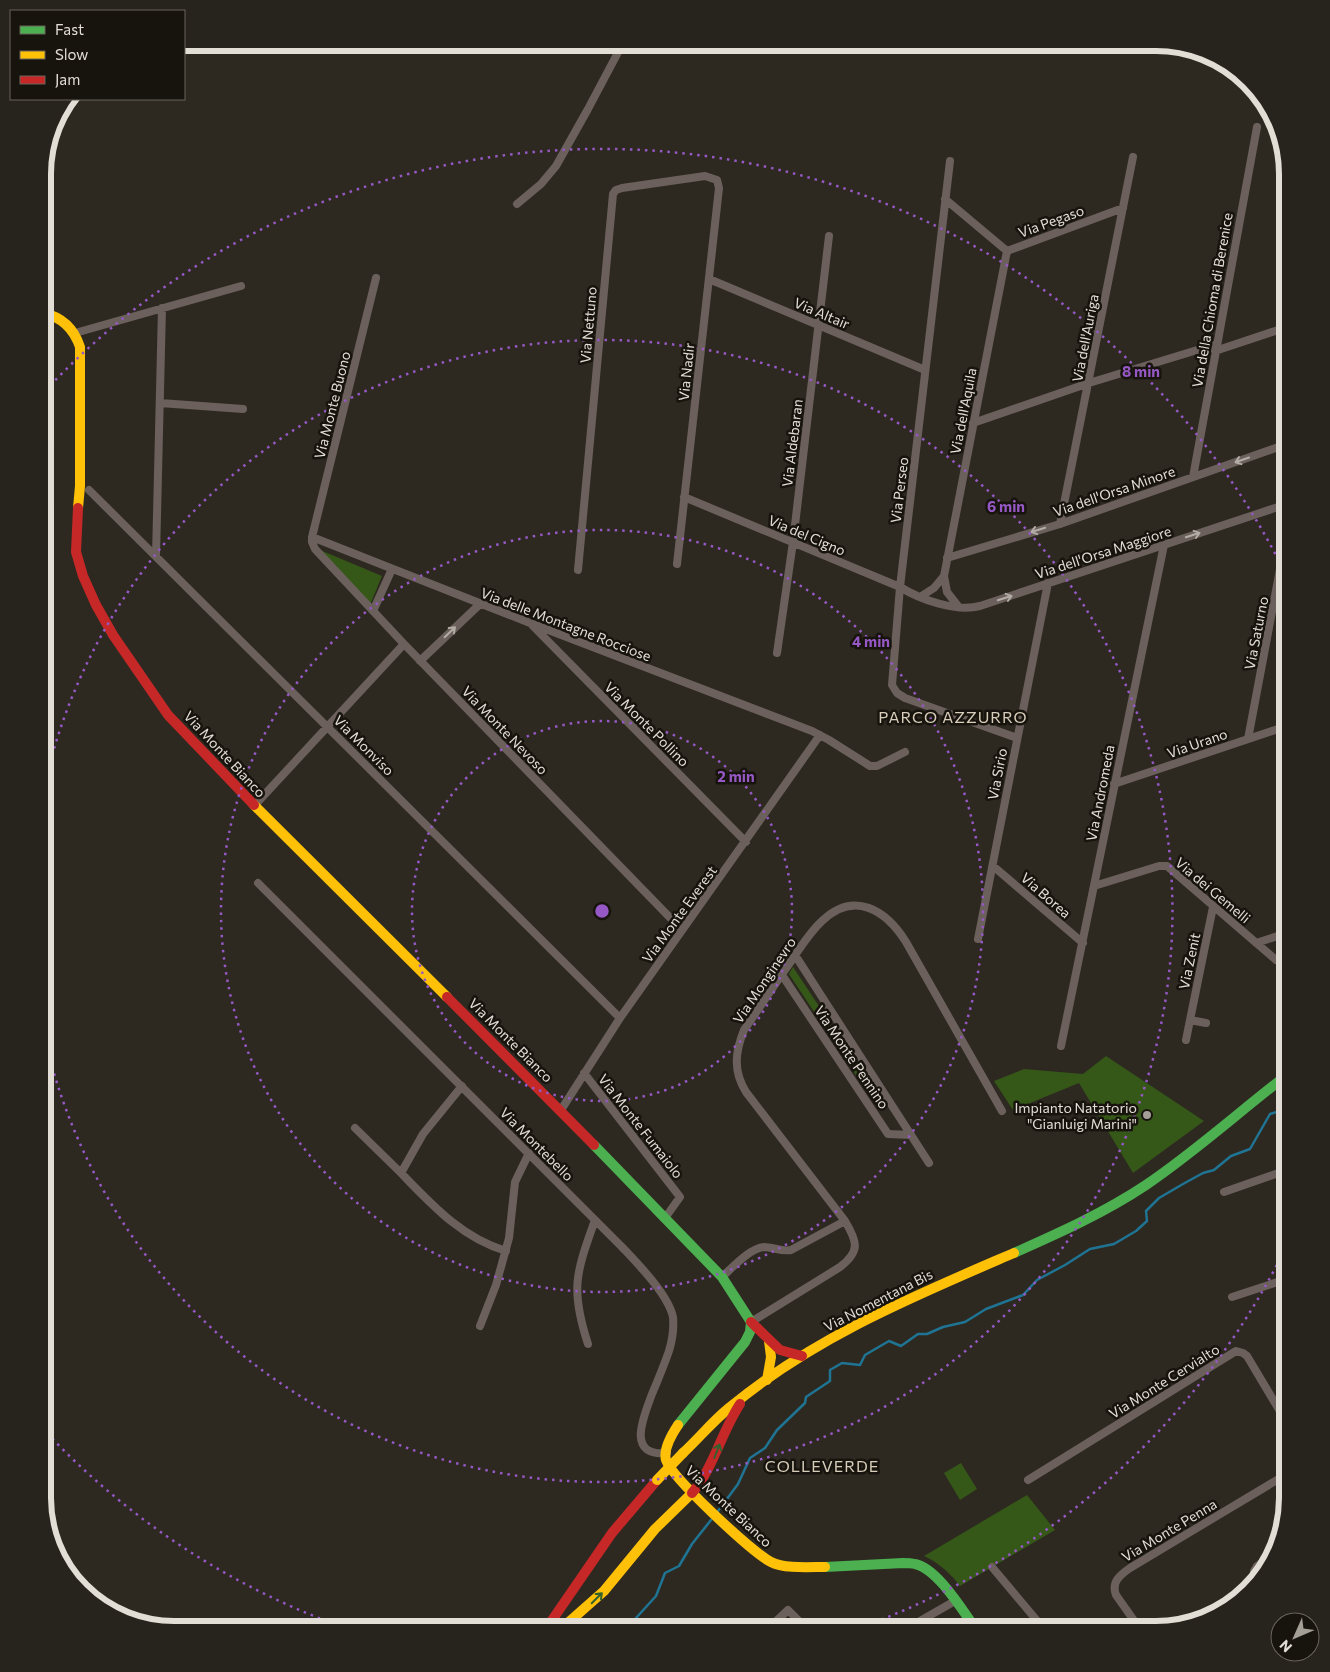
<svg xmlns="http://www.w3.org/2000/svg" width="1330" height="1672" font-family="Commissioner,sans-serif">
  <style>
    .green { fill: #355718 }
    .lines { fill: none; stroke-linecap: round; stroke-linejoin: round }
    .stream { stroke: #207493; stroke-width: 2.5 }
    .street { stroke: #6c605c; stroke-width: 8 }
    .fast { stroke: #4caf50; stroke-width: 10 }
    .slow { stroke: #ffc107; stroke-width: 10 }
    .jam { stroke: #c62828; stroke-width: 10 }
    .slow-bridge { stroke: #ffc107; stroke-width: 10 }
    .oneway { stroke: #b3aca5 }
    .oneway2 { stroke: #32612e }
    .ring { fill: none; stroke: #9558c4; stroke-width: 2.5; stroke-dasharray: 2.5 5 }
    .poi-dot { fill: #a39f96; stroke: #17130d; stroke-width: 2 }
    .labels { text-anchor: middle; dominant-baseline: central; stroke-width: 5; stroke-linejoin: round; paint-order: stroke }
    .street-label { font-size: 14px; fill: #e3ded5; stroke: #17130d }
    .poi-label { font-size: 14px; fill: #e3ded5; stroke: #17130d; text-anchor: end }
    .quarter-label { font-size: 16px; letter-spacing: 1px; fill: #d8cdbb; stroke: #17130d }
    .rim { fill: none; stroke: #e3ded5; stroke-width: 6 }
    .centre { fill: #9558c4; stroke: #17130d; stroke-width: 2.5 }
    .ring-label { font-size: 15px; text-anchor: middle; font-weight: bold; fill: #9558c4; stroke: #17130d; stroke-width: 5; stroke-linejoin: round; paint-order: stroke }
  </style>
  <rect width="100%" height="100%" fill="#2d2921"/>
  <path class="green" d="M 320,550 L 382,576 L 370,605 Z
    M 793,967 L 862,1071 L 856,1075 L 789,974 Z
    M 1106,1056 L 1204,1121 L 1133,1173 L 1079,1083 L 1013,1110 L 994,1081 L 1024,1069 L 1083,1074 Z
    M 961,1463 L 977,1489 L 960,1500 L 944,1473 Z
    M 1027,1495 L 1055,1530 L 960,1586 C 950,1573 939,1563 924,1556 Z"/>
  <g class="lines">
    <path class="stream" d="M 718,1511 L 738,1484 L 750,1458 L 765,1448 L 777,1430 L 805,1403 L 806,1397 L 830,1381 L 830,1370 L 842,1363 L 860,1365 L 865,1355 L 889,1341 L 901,1346 L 918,1334 L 927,1334 L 943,1327 L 965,1322 L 986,1309 L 1023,1295 L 1037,1280 L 1065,1265 L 1090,1249 L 1114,1244 L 1136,1231 L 1147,1221 L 1146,1211 L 1159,1198 L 1183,1184 L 1203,1173 L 1214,1170 L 1231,1156 L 1250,1149 L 1270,1114 L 1283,1110 L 1287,1107
      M 626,1629 L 656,1596 L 665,1573 L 679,1566 L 692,1544 L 711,1520"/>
    <path class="street" d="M 950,161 L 900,587 L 892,685 L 897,693 L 905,698 L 1017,738
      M 945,199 L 1007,251 L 1123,208
      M 517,204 L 541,184 L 556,166 L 588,109 L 623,43
      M 709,279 L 925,370
      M 75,333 L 241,286
      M 1215,351 L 1287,327
      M 160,403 L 243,409
      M 973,423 L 1089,383 L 1217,344
      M 1193,477 L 1257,127
      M 89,490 L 620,1018
      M 684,497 L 900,587 C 921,600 956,612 980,606 L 1287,504
      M 1060,524 L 1133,157
      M 312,537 L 376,278
      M 156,556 L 162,308
      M 947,558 L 1060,524 L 1287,444
      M 578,570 L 613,194 L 616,190 L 622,188 L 705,176 L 717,180 L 719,188 L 677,564
      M 920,597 L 934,588 L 944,576
      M 958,606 L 947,592 L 944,576 L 1007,251
      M 373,611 L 392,569
      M 533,626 L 746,842
      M 777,653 L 793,542 L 829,236
      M 420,661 L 480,604
      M 1248,739 L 1287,532
      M 1114,784 L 1287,726
      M 254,806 L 404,644
      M 993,866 L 1083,943
      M 258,883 L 621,1246 C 637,1263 668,1294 673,1317 C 674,1328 672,1341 669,1351 C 664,1365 658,1380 652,1394 C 644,1416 625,1457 667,1453
      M 1094,886 L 1159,866 L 1167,866 L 1276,960
      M 682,930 L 404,644 L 315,549 L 312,542 L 312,537 L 530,623 L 812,731 L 829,740 L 870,766 L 877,766 L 905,752
      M 978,939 L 1048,583
      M 1256,943 L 1287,933
      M 795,955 L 929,1163
      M 782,975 L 888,1134 L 911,1135
      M 1206,1023 L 1190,1020 L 1213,907
      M 1186,1040 L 1190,1020
      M 1061,1046 L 1164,545
      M 584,1073 L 680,1197 L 665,1218
      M 462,1086 L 423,1134 L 401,1173 C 432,1205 462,1238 506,1251
      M 561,1110 L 620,1018 L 820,735
      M 355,1128 L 401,1173
      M 1224,1192 L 1287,1170
      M 722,1277 C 732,1268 750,1248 764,1247 C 773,1247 782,1252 791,1250 L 845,1221
      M 1232,1297 L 1287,1279
      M 751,1322 L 840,1267 C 861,1251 857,1241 845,1221 L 746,1092 C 733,1071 735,1052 744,1030 C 758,1010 771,990 785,970 C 797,953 807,935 822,921 C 854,890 886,910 906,942 L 1002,1111
      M 480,1326 L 496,1285 L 509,1238 L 515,1182 L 529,1153
      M 588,1344 C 570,1289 576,1273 595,1220
      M 1028,1480 L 1236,1351 L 1243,1353 L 1247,1356 L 1287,1423
      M 992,1567 L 1044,1629
      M 1256,1576 L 1254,1571 L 1257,1566 L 1274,1555
      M 768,1629 L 788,1610 L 807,1629
      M 906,1629 L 955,1601
      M 1140,1629 L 1116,1595 C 1111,1582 1120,1575 1130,1568 L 1287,1474"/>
    <path class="fast" d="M 594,1145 L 722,1277 L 751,1322 L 750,1332 L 745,1342 L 678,1425
      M 1014,1253 C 1059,1233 1104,1213 1146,1185 C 1195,1152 1240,1111 1287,1075
      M 825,1567 L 903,1563 C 907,1563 911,1563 915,1564 C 938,1569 962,1610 976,1629"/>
    <path class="slow" d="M 43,313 C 62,317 74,329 80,347 L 80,486 L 78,508
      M 254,805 L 447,997
      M 767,1380 L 771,1357 L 769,1341
      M 678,1425 C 672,1434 663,1449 666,1460 C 672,1478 753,1553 771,1562 C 784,1569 810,1567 825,1567
      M 683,1453 C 699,1438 713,1421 729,1408 C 814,1337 914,1296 1014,1253
      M 561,1629 L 604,1591 L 655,1529 L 692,1493"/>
    <path class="jam" d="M 78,508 L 76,552 L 83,576 L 96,605 L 113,635 L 168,715 L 254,805
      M 447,997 L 594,1145
      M 751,1322 L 780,1350 L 802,1356
      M 692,1493 C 714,1467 721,1433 740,1404
      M 546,1629 L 612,1533 L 657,1480"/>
    <path class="slow-bridge" d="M 657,1480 L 683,1453"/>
  </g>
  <defs><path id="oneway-shaft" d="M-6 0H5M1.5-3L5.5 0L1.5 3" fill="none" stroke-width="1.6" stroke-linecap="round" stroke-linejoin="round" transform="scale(1.25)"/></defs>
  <g class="oneway">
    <use href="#oneway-shaft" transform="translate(1242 460) rotate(161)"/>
    <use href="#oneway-shaft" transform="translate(1038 530) rotate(163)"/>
    <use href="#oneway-shaft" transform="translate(1193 535) rotate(-18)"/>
    <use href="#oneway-shaft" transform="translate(1005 598) rotate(-18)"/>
    <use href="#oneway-shaft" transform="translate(450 632) rotate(-44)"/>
  </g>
  <g class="oneway2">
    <use href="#oneway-shaft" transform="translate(717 1451) rotate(-69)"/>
    <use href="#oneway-shaft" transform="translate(597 1598) rotate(-45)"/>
  </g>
  <g class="ring">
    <circle cx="602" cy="911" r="190"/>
    <circle cx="602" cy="911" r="381"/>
    <path d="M43 792A571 571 0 1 1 43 1030"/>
    <path d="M1287 1245A762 762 0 0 1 856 1629M348 1629A762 762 0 0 1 45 1431M45 391A762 762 0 0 1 1287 577"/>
  </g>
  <circle class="poi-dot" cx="1147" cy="1115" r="5"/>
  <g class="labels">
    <g class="street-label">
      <text transform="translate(1051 221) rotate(-20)">Via Pegaso</text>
      <text transform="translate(1212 300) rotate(-80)">Via della Chioma di Berenice</text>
      <text transform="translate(822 313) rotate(23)">Via Altair</text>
      <text transform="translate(588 325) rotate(-85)">Via Nettuno</text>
      <text transform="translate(1085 338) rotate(-79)">Via dell'Auriga</text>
      <text transform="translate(686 372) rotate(-84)">Via Nadir</text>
      <text transform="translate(332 405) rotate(-76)">Via Monte Buono</text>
      <text transform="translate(963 411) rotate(-79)">Via dell'Aquila</text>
      <text transform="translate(792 443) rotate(-83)">Via Aldebaran</text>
      <text transform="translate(899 490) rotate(-83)">Via Perseo</text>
      <text transform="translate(1114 491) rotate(-19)">Via dell'Orsa Minore</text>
      <text transform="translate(807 535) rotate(23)">Via del Cigno</text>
      <text transform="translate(1103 552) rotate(-18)">Via dell'Orsa Maggiore</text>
      <text transform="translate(566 624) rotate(21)">Via delle Montagne Rocciose</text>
      <text transform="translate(1256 633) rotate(-79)">Via Saturno</text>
      <text transform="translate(647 724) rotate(45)">Via Monte Pollino</text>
      <text transform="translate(505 730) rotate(46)">Via Monte Nevoso</text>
      <text transform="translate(1197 743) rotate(-19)">Via Urano</text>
      <text transform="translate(364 745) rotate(45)">Via Monviso</text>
      <text transform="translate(225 754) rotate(47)">Via Monte Bianco</text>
      <text transform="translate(997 774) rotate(-79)">Via Sirio</text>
      <text transform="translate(1100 793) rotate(-79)">Via Andromeda</text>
      <text transform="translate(1213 890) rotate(40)">Via dei Gemelli</text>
      <text transform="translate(1046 895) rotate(41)">Via Borea</text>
      <text transform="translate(679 914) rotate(-54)">Via Monte Everest</text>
      <text transform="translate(1189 961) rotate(-78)">Via Zenit</text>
      <text transform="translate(764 980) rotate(-56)">Via Monginevro</text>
      <text transform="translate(511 1040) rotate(45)">Via Monte Bianco</text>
      <text transform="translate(852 1057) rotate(56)">Via Monte Pennino</text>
      <text transform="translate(641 1126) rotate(52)">Via Monte Fumaiolo</text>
      <text transform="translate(537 1144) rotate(45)">Via Montebello</text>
      <text transform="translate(878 1300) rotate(-27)">Via Nomentana Bis</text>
      <text transform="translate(1164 1381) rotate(-32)">Via Monte Cervialto</text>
      <text transform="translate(729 1506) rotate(43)">Via Monte Bianco</text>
      <text transform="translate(1169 1530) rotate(-31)">Via Monte Penna</text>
    </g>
    <g class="poi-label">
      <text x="1137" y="1107">Impianto Natatorio<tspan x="1137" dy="16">"Gianluigi Marini"</tspan></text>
    </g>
    <g class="quarter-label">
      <text x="953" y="716">PARCO AZZURRO</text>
      <text x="822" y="1465">COLLEVERDE</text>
    </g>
  </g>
  <path d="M0 0H1330V1672H0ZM174 51H1156A123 123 0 0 1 1279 174V1498A123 123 0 0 1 1156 1621H174A123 123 0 0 1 51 1498V174A123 123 0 0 1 174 51Z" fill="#27231d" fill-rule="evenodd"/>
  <path class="rim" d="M174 51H1156A123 123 0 0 1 1279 174V1498A123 123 0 0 1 1156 1621H174A123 123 0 0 1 51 1498V174A123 123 0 0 1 174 51Z"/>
  <circle cx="602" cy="911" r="8" class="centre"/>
  <g class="ring-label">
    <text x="1141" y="377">8 min</text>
    <text x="1006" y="512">6 min</text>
    <text x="871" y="647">4 min</text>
    <text x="736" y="782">2 min</text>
  </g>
  <rect x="10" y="10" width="175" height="90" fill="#17130d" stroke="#69645d"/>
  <rect x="20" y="26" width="25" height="8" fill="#4caf50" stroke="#69645d"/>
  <text x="55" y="35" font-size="15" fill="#e3ded5">Fast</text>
  <rect x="20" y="51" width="25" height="8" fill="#ffc107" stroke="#69645d"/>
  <text x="55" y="60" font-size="15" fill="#e3ded5">Slow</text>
  <rect x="20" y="76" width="25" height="8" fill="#c62828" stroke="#69645d"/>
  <text x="55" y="85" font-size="15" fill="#e3ded5">Jam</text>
  <g transform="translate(1295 1637) rotate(225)"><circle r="24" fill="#17130d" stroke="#69645d"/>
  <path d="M0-4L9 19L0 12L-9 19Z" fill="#a39f96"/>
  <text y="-8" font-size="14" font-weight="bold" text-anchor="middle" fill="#e3ded5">N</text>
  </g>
</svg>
